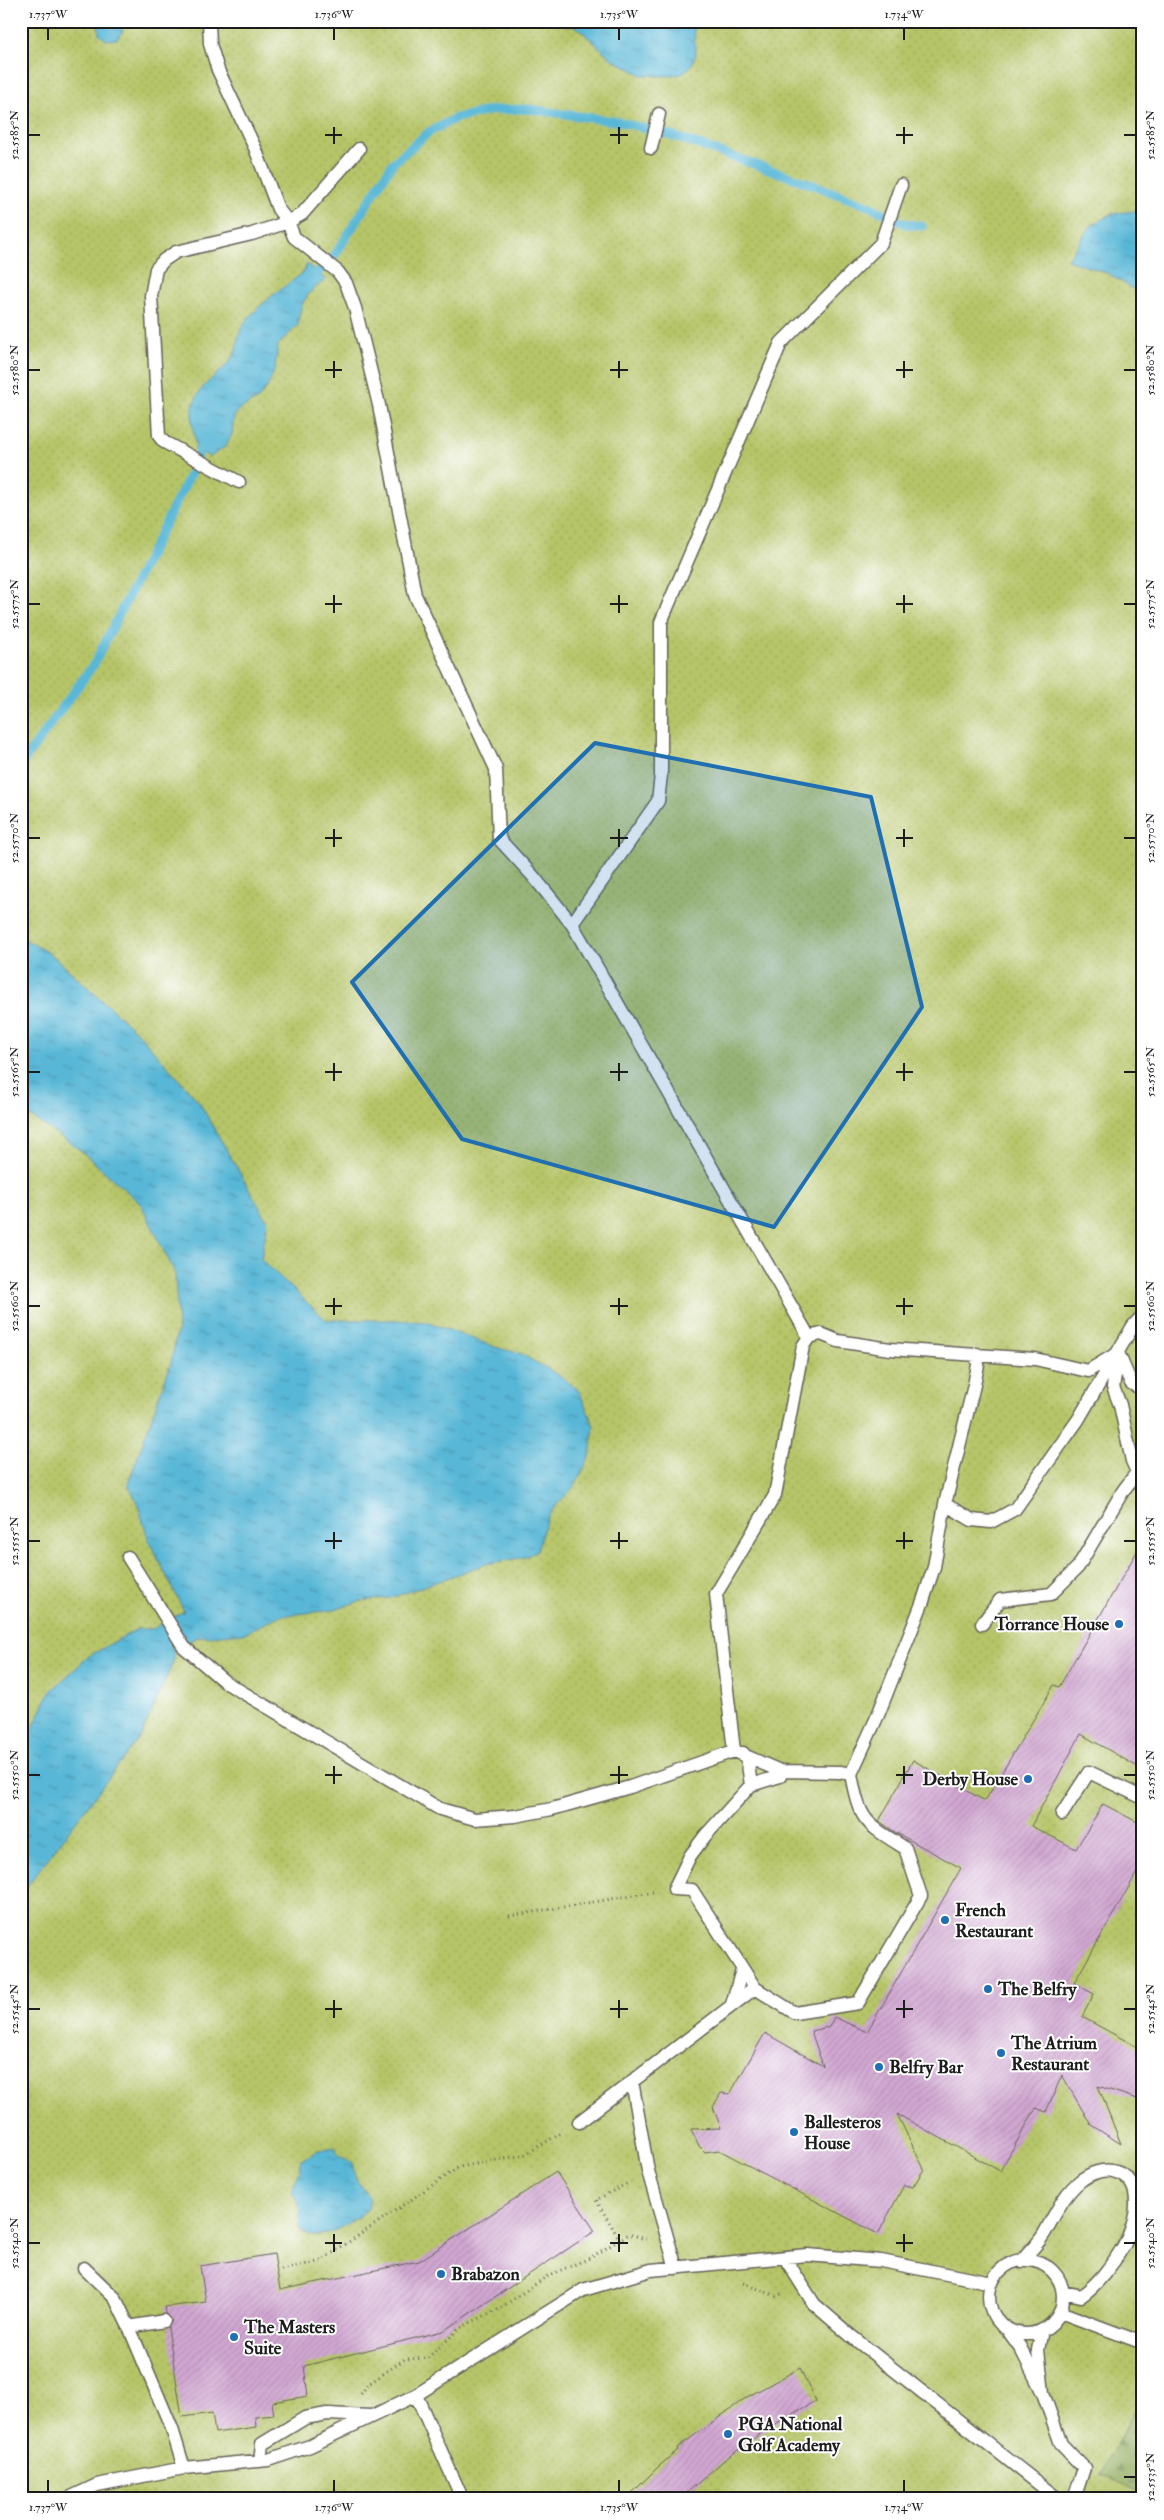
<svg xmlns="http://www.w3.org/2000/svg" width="1164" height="2520" font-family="'IM FELL Double Pica',serif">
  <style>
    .grass { fill: url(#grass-dots); stroke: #697042 }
    .forest { fill: url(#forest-firs); stroke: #56633c }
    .water { fill: url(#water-ripples); stroke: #3a6a7a }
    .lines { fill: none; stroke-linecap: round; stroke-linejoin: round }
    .stream { stroke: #59b7d7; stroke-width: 9 }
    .building { fill: url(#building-hatch) }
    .service-casing { stroke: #666156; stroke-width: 15 }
    .path { stroke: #666156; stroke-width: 3; stroke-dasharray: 1 4; stroke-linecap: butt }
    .service { stroke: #fff; stroke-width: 12 }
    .marked { fill: #1f6fb2; fill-opacity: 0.2; stroke: #1f6fb2; stroke-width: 4; stroke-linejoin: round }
    .ticks { fill: none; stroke: #1c1c1c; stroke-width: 2 }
    .poi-dot { fill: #1f6fb2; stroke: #fff; stroke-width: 2 }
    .labels { text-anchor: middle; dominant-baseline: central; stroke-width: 4; stroke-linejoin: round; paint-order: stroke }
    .poi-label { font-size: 18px; font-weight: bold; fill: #1c1c1c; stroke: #fff; text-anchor: start }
    .neatline { fill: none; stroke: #1c1c1c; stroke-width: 2 }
    .ticks-label { font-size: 12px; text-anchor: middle; fill: #1c1c1c }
  </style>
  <defs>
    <pattern id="grass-dots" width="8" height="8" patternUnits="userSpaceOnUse" patternTransform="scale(1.25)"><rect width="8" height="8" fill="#b6c568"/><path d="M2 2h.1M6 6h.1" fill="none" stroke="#9ca95a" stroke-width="1.8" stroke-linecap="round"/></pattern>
    <pattern id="forest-firs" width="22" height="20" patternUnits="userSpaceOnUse" patternTransform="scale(1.25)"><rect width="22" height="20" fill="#90aa5c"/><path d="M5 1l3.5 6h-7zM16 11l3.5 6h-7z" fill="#758a4b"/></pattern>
    <pattern id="water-ripples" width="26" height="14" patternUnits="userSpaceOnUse" patternTransform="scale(1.25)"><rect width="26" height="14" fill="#59b7d7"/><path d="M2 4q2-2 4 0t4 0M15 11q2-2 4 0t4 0" fill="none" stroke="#4994ae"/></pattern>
    <pattern id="building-hatch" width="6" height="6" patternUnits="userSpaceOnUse" patternTransform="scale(1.25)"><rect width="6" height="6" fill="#d1a7d2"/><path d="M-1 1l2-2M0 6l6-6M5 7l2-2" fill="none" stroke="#b38fb4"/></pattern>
  </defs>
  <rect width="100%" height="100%" fill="#fff"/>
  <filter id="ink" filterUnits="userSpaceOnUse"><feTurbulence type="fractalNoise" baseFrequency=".02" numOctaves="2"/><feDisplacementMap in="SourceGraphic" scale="10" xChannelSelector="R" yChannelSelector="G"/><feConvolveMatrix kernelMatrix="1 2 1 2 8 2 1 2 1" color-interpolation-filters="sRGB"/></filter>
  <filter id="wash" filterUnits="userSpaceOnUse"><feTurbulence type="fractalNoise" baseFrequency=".0096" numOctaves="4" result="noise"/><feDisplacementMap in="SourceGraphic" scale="20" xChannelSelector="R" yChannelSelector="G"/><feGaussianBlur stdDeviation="1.12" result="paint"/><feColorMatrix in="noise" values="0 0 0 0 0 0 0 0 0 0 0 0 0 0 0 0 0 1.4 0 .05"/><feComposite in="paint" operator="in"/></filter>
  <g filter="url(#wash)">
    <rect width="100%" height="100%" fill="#efe0c1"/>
    <path class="grass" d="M 21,21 L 1143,21 L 1143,2499 L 21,2499 Z"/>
    <path class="forest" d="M 1143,2395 L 1143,2493 L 1100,2474 Z"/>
    <path class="water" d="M 98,21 L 120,21 L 123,31 L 117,39 L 106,40 L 99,34 Z
      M 540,21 L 701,21 L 694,30 L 696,54 L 691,66 L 682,74 L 663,76 L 642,75 L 612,59 L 577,27 Z
      M 1143,210 L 1143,295 L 1107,273 L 1067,260 L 1091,226 L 1111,214 Z
      M 307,264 L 326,280 C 307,292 300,302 298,325 L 278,345 L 275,369 L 268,386 L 258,399 L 240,409 L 234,417 L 232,434 L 225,447 L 210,457 L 195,449 C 197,436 189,426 193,408 C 198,383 219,377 232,358 C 238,351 237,338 241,329 C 252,308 284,287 303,273 Z
      M 21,937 L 52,955 L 138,1033 L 199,1102 L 268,1222 L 261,1259 L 326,1320 L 395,1320 L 427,1322 L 498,1348 L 519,1353 L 562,1377 L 579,1391 L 594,1426 L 590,1457 L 574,1487 L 553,1509 L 547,1518 L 537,1550 L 526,1557 L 486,1564 L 391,1598 L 360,1601 L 334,1610 L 279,1616 L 245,1633 L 197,1637 L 174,1650 L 174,1660 L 142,1734 L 21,1894 L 23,1749 L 50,1692 L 89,1656 L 137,1629 L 153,1629 L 184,1611 L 149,1541 L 137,1502 L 128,1484 L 171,1363 L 178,1328 L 175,1273 L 141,1204 L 79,1149 L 21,1110 Z
      M 335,2147 L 338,2155 L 353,2163 C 352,2178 362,2187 370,2199 L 368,2209 C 351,2222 319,2247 299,2229 C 298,2208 307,2212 291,2192 L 300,2171 L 300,2161 L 316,2151 Z"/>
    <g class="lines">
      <path class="stream" d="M 311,280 L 335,255 L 393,163 L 429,132 L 456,118 L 493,110 L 529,109 L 620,122 L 670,135 L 811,184 L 871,207 L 906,224 L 922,226
        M 21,765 L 94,664 L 190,475 L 204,440"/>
    </g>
    <g id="blocks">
      <path class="building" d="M 1143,1541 L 1143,1770 L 1081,1734 L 1031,1826 L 1076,1849 L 1103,1804 L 1143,1825 L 1143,1862 L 1074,1983 L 1094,1994 L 1082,2017 L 1143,2050 L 1143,2101 L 1098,2086 L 1121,2144 L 1091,2125 L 1062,2075 L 1046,2112 L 1036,2108 L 1000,2171 L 897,2114 L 924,2169 L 913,2187 L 904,2185 L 878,2234 L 719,2150 L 705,2152 L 699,2146 L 691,2129 L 721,2128 L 713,2107 L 721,2093 L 730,2094 L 765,2033 L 823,2066 L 811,2031 L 829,2027 L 834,2017 L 867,2032 L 961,1868 L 895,1832 L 879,1821 L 913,1760 L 985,1801 L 1054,1685 L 1059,1687 Z
        M 556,2172 L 595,2231 L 443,2331 L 304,2366 L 308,2396 L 272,2402 L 274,2415 L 255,2417 L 256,2427 L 215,2433 L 212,2413 L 182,2417 L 168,2328 L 172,2320 L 166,2313 L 165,2307 L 206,2302 L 200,2266 L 274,2254 L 280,2290 L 419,2261 Z
        M 800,2368 L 815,2401 L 767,2429 L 723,2461 L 680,2499 L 626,2499 L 658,2467 L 678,2450 L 677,2448 L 747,2397 Z"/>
    </g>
  </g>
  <g filter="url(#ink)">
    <use href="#blocks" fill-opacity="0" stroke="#666156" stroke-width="1"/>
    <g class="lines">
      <g class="service-casing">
        <path id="service" d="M 209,21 L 210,44 L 218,70 L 255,148 L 278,209 L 288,222 L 294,237 L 338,272 L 346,283 L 355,308 L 379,405 L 415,595 L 496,769 L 499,839 L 533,876 L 572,924 L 809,1337
          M 651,148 L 659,114
          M 239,482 L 164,442 L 159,436 L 151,296 L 156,269 L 164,260 L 176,252 L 252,234 L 288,222 L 302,214 L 359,149
          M 572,924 L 658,801 L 661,775 L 661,622 L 781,343 L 881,243 L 901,185
          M 1118,1358 L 1113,1387 L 1120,1405 L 1132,1461 L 1137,1472
          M 945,1504 L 974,1385 L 978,1365 L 977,1354
          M 128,1557 L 184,1647 L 225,1682 L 440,1809 L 475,1819 L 515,1816 L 552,1809 L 630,1787 L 734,1751 L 716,1594 L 775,1495 L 803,1346 L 809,1337 L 821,1334 L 838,1341 L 890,1349 L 1035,1359 L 1088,1371 L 1118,1353 L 1131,1383 L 1143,1390
          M 982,1624 L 1000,1600 L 1051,1594 L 1078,1567 L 1123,1491 L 1137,1472 L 1143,1471
          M 743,1753 L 747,1758 L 751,1785
          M 851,1774 L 878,1715 L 923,1601 L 934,1567 L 945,1504 L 972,1520 L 991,1522 L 1015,1509 L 1078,1420 L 1133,1326 L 1143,1315
          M 1062,1814 L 1089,1772 L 1143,1798
          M 755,1988 L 795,2013 L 858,2003 L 921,1896 L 905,1848 C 865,1823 860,1822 851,1774 L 840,1772 L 780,1771
          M 732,2004 L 742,1970
          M 632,2081 L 648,2171 L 676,2268
          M 579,2122 L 755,1988 L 692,1890 L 674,1889 L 690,1856 L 705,1836 L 751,1785 L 780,1776 L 780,1771 L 734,1751
          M 785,2258 L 814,2304 L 851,2336 L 1058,2499
          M989 2297a37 37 0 1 1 74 0a37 37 0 1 1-74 0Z
          M 1022,2261 C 1029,2252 1038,2244 1044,2234 C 1055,2215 1063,2195 1080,2181 C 1090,2173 1104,2168 1116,2172 C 1147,2181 1136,2226 1123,2247 C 1113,2264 1097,2285 1081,2296 L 1063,2292
          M 84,2268 L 115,2298 L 129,2327
          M 1060,2312 L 1143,2343
          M 164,2321 L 129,2327 L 172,2429 L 184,2468
          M 1007,2329 L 1020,2347 L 1043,2393 L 1038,2350 L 1042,2330
          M 1043,2393 L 1061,2444 L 1084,2468 L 1074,2499
          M 416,2395 L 462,2498
          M 260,2461 L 262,2444 L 305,2418 L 327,2414 L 370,2416
          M 67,2499 L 97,2485 L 184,2468 L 268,2460 L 310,2446 L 416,2395 L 583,2290 L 651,2270 L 807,2255 L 881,2261 L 992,2283"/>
      </g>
      <path class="path" d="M 509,1916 L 653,1892
        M 620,2240 L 596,2200 L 630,2182
        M 281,2270 L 321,2261 L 459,2167 L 524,2155 L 563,2132
        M 743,2283 L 776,2296 L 784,2293
        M 361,2394 L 367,2385 L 405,2359 L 428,2358 L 460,2328 L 502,2307 L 549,2275 L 590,2258 L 629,2234 L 646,2239"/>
      <use href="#service" class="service"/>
    </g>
  </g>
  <path class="marked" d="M 595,743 L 871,797 L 922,1007 L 774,1227 L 462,1139 L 352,982 Z"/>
  <path class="ticks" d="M 48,28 L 48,40M 334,28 L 334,40M 619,28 L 619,40M 904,28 L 904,40M 334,127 L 334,144M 619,127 L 619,144M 904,127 L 904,144M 28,135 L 40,135M 325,135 L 342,135M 610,135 L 628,135M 896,135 L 913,135M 1124,135 L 1136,135M 334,361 L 334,378M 619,361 L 619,378M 904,361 L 904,378M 28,370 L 40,370M 325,370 L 342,370M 610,370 L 628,370M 896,370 L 913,370M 1124,370 L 1136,370M 334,595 L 334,613M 619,595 L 619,613M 904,595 L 904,613M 28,604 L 40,604M 325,604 L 342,604M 610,604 L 628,604M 896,604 L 913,604M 1124,604 L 1136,604M 334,829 L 334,847M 619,829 L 619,847M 904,829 L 904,847M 28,838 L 40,838M 325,838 L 342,838M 610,838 L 628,838M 896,838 L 913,838M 1124,838 L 1136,838M 334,1063 L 334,1081M 619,1063 L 619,1081M 904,1063 L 904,1081M 28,1072 L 40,1072M 325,1072 L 342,1072M 610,1072 L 628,1072M 896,1072 L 913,1072M 1124,1072 L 1136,1072M 334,1298 L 334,1315M 619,1298 L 619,1315M 904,1298 L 904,1315M 28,1306 L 40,1306M 325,1306 L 342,1306M 610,1306 L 628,1306M 896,1306 L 913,1306M 1124,1306 L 1136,1306M 334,1532 L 334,1549M 619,1532 L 619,1549M 904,1532 L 904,1549M 28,1541 L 40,1541M 325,1541 L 342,1541M 610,1541 L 628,1541M 896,1541 L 913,1541M 1124,1541 L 1136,1541M 334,1766 L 334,1784M 619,1766 L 619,1784M 904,1766 L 904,1784M 28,1775 L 40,1775M 325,1775 L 342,1775M 610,1775 L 628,1775M 896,1775 L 913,1775M 1124,1775 L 1136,1775M 334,2000 L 334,2018M 619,2000 L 619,2018M 904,2000 L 904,2018M 28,2009 L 40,2009M 325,2009 L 342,2009M 610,2009 L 628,2009M 896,2009 L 913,2009M 1124,2009 L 1136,2009M 334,2234 L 334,2252M 619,2234 L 619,2252M 904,2234 L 904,2252M 28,2243 L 40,2243M 325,2243 L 342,2243M 610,2243 L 628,2243M 896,2243 L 913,2243M 1124,2243 L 1136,2243M 1124,2477 L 1136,2477M 48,2480 L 48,2492M 334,2480 L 334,2492M 619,2480 L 619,2492M 904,2480 L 904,2492"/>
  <g class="poi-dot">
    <circle cx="1119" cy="1624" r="5"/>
    <circle cx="1028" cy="1779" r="5"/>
    <circle cx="945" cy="1920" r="5"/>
    <circle cx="988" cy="1989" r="5"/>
    <circle cx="1001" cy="2053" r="5"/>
    <circle cx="879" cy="2067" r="5"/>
    <circle cx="794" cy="2132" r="5"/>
    <circle cx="441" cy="2274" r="5"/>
    <circle cx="234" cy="2337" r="5"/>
    <circle cx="728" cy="2434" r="5"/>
  </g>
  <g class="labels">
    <g class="poi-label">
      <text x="1109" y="1624" text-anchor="end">Torrance House</text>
      <text x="1018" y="1779" text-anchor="end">Derby House</text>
      <text x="955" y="1910">French<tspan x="955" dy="21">Restaurant</tspan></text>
      <text x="998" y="1989">The Belfry</text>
      <text x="1011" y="2043">The Atrium<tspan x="1011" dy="21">Restaurant</tspan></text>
      <text x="889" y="2067">Belfry Bar</text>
      <text x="804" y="2122">Ballesteros<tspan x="804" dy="21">House</tspan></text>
      <text x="451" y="2274">Brabazon</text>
      <text x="244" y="2327">The Masters<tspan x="244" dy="21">Suite</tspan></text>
      <text x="738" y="2424">PGA National<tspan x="738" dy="21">Golf Academy</tspan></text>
    </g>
  </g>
  <rect width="1164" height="2520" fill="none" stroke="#fff" stroke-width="55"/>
  <rect x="28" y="28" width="1108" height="2464" class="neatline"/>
  <g class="ticks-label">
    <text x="48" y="18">1.737°W</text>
    <text x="334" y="18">1.736°W</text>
    <text x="619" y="18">1.735°W</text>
    <text x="904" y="18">1.734°W</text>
    <text transform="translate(14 135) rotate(-90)" y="4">52.5585°N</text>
    <text transform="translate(1150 135) rotate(-90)" y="4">52.5585°N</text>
    <text transform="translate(14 370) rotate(-90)" y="4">52.5580°N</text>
    <text transform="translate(1150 370) rotate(-90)" y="4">52.5580°N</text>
    <text transform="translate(14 604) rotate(-90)" y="4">52.5575°N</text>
    <text transform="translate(1150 604) rotate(-90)" y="4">52.5575°N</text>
    <text transform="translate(14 838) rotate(-90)" y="4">52.5570°N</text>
    <text transform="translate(1150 838) rotate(-90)" y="4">52.5570°N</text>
    <text transform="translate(14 1072) rotate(-90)" y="4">52.5565°N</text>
    <text transform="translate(1150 1072) rotate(-90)" y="4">52.5565°N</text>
    <text transform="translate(14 1306) rotate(-90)" y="4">52.5560°N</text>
    <text transform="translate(1150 1306) rotate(-90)" y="4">52.5560°N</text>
    <text transform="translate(14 1541) rotate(-90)" y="4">52.5555°N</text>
    <text transform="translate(1150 1541) rotate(-90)" y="4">52.5555°N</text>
    <text transform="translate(14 1775) rotate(-90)" y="4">52.5550°N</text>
    <text transform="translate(1150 1775) rotate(-90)" y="4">52.5550°N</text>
    <text transform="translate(14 2009) rotate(-90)" y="4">52.5545°N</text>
    <text transform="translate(1150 2009) rotate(-90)" y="4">52.5545°N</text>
    <text transform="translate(14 2243) rotate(-90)" y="4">52.5540°N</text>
    <text transform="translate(1150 2243) rotate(-90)" y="4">52.5540°N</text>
    <text transform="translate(1150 2477) rotate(-90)" y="4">52.5535°N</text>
    <text x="48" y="2511">1.737°W</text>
    <text x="334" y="2511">1.736°W</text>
    <text x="619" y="2511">1.735°W</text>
    <text x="904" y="2511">1.734°W</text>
  </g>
</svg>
